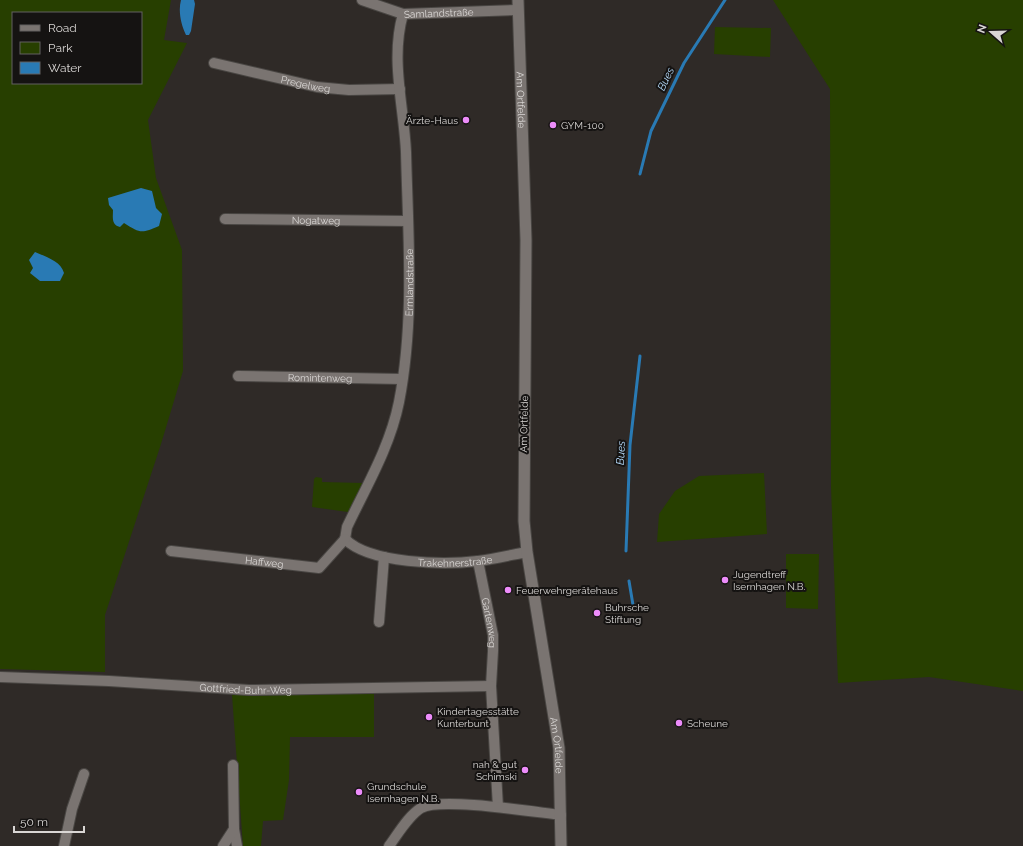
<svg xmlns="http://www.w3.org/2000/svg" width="1023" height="846" font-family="Raleway,sans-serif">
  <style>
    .green { fill: #273f00; fill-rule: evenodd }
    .water { fill: #297ab4 }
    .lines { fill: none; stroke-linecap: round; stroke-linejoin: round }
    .stream { stroke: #297ab4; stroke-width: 3 }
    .minor-casing { stroke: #494643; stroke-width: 12 }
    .secondary-casing { stroke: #494643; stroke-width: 13 }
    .minor { stroke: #7a7471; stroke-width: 10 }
    .secondary { stroke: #7a7471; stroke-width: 11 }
    .poi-dot { fill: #ed8cfa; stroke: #151312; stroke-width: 1.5 }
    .labels { text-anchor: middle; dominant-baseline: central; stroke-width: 4; stroke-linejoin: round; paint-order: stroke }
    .street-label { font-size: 10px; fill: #d9d6d4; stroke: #151312 }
    .poi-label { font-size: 10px; fill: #d9d6d4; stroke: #151312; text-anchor: start }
    .water-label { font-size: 11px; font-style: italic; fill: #b5dafa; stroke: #151312 }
  </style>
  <rect width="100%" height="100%" fill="#2f2a27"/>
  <path class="green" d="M 0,0 L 171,0 L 164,40 L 187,43 L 148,120 L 156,178 L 182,250 L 183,371 L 161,444 L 105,615 L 105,672 L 0,669 ZM 13,13 L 141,13 L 141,83 L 13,83 Z
    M 773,0 L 1023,0 L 1023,691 L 929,677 L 838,683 L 831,487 L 830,89 Z
    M 715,27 L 771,28 L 770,57 L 714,54 Z
    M 764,473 L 767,534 L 657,542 L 659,514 L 675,491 L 699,476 Z
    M 316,477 L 322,478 L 322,482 L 363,483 L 348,512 L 312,507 L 314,479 Z
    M 786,554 L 819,554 L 818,609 L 786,608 Z
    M 374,694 L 374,737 L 290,737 L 289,780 L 283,820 L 263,821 L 261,846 L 243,846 L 232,695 Z"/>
  <path class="water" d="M 181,0 L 194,0 L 195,4 L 191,31 L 189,35 L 186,35 C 181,25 178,11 181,0 Z
    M 141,188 L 152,191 L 156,208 L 162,214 L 159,226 C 141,234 140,233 124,223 L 120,227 C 111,225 113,217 113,210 L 109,205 L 108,198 Z
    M 35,252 C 46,257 61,261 64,273 L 60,281 L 40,281 L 30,273 L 33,268 L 29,260 Z"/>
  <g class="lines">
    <path class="stream" d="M 640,174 L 651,131 L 684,63 L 725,0
      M 626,551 L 630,445 L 640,356
      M 629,581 L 634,611"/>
    <g class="minor-casing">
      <g id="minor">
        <path id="s1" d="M 362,0 L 403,14 L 518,10"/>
        <path id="s2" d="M 214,63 L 317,87 L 349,90 L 400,89"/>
        <path id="s3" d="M 225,219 L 407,221"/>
        <path id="s4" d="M 238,376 L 402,379"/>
        <path id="s5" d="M 345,539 L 347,527 C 366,487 390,447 399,402 C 415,320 408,235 406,152 C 404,107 390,59 403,14"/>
        <path id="s6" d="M 345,539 C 370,564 444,565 478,561 C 494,559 511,555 527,552"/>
        <path id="s7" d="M 171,551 L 319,568 L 345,539"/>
        <path id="s8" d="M 478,561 L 493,635 L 493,651 L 491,686 L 498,807"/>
        <path d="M 379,622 L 384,557"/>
        <path id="s9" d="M 0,677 L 109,681 L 249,690 L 491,686"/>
        <path d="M 234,829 L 237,846"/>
        <path d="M 64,846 L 72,809 L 84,774"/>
        <path d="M 223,846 L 234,829 L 233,765"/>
        <path d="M 389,846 C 398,834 408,816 421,808 C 441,797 534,812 561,815"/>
      </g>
    </g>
    <g class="secondary-casing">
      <g id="secondary">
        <path id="s10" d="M 518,0 L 526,240 L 524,521 L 527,552 L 559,748 L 561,846"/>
      </g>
    </g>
    <use href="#minor" class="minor"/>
    <use href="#secondary" class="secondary"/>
  </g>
  <g class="poi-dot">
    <circle cx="466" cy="120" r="4"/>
    <circle cx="553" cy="125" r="4"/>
    <circle cx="725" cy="580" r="4"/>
    <circle cx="508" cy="590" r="4"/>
    <circle cx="597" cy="613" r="4"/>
    <circle cx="429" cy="717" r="4"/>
    <circle cx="679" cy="723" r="4"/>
    <circle cx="525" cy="770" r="4"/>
    <circle cx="359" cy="792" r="4"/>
  </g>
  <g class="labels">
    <g class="street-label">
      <text stroke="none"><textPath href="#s1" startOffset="79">Samlandstraße</textPath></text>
      <text stroke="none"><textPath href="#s2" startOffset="94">Pregelweg</textPath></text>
      <text stroke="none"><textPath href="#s10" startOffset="100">Am Ortfelde</textPath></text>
      <text stroke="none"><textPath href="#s3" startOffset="91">Nogatweg</textPath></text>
      <text stroke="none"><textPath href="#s5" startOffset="268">Ermlandstraße</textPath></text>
      <text stroke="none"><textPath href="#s4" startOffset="82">Romintenweg</textPath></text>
      <text transform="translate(524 424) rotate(-89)">Am Ortfelde</text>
      <text stroke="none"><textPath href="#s6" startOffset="115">Trakehnerstraße</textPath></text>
      <text stroke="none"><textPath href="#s7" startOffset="94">Haffweg</textPath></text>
      <text stroke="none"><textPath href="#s8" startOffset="63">Gartenweg</textPath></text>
      <text stroke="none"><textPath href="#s9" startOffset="246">Gottfried-Buhr-Weg</textPath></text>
      <text stroke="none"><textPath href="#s10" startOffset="748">Am Ortfelde</textPath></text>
    </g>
    <g class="poi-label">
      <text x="458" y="120" text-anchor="end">Ärzte-Haus</text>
      <text x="561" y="125">GYM-100</text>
      <text x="733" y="574">Jugendtreff<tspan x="733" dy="12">Isernhagen N.B.</tspan></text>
      <text x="516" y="590">Feuerwehrgerätehaus</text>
      <text x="605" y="607">Buhrsche<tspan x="605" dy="12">Stiftung</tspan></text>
      <text x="437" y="711">Kindertagesstätte<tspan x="437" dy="12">Kunterbunt</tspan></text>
      <text x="687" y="723">Scheune</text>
      <text x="517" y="764" text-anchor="end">nah &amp; gut<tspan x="517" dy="12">Schimski</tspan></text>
      <text x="367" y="786">Grundschule<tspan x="367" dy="12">Isernhagen N.B.</tspan></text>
    </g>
    <g class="water-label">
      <text transform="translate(666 79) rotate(-65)">Bues</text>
      <text transform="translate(621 453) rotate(-87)">Bues</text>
    </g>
  </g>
  <rect x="12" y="12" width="130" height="72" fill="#151312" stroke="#636160"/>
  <rect x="20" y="25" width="20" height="6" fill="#7a7471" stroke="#636160"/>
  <text x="48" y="32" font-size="12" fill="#d9d6d4">Road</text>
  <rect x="20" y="42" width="20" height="12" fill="#273f00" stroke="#636160"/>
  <text x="48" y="52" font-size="12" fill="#d9d6d4">Park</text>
  <rect x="20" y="62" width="20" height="12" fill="#297ab4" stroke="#636160"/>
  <text x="48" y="72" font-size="12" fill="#d9d6d4">Water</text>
  <g transform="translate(991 32) rotate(290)" stroke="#151312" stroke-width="3" paint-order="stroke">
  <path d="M0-3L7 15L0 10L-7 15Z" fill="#d9d6d4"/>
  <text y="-6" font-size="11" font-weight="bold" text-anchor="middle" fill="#d9d6d4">N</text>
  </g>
  <path d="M14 826v6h70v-6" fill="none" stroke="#d9d6d4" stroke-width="2"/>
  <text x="20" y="826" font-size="12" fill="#d9d6d4" stroke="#151312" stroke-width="3" paint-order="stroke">50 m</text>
</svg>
